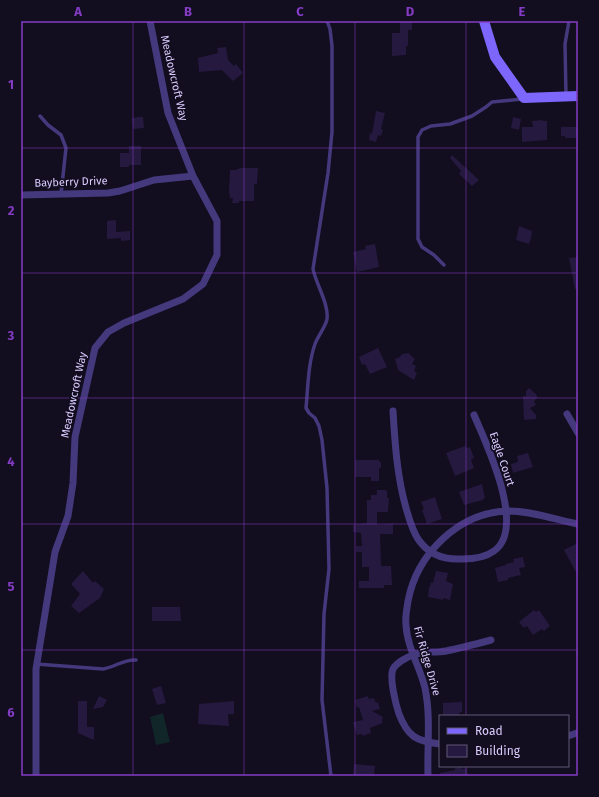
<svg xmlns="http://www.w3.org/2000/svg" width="599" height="797" font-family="'Fira Sans',sans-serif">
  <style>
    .green { fill: #102628 }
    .building { fill: #26193f }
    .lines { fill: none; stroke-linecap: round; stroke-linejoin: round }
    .lane { stroke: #44397c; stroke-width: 3.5 }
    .street { stroke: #44397c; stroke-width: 7 }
    .secondary { stroke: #7c66fb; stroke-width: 10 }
    .grid { fill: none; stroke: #843cc5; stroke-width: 1; stroke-opacity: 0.55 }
    .labels { text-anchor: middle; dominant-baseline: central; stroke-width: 3.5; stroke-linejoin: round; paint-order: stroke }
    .street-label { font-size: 11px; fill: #d8ccfe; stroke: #120d1f }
    .neatline { fill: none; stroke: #843cc5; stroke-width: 1.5 }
    .grid-label { font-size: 13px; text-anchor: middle; font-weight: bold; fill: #843cc5 }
  </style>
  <rect width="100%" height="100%" fill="#120d1f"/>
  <path class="green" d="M 163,713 L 170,742 L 156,745 L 150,717 Z"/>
  <path class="building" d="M 400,22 L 412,22 L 412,30 L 408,30 L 408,46 L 406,46 L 406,55 L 392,56 L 392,33 L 400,33 Z
    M 226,47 L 228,60 L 234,66 L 236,64 L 243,73 L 233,81 L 222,70 L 199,72 L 198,58 L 218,53 L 217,48 Z
    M 376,111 L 385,113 L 381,129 L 383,130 L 381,136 L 378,135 L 376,142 L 369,140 L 370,133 L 372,134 Z
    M 139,117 L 143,117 L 144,128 L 133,129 L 132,118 Z
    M 513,117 L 521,119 L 519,130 L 511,128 Z
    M 542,120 L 543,121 L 547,121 L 547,140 L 522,142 L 522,127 L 533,127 L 532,121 Z
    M 561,127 L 576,127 L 576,129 L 578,129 L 578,138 L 565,138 L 565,136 L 561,136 Z
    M 129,146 L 141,146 L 141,165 L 129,165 L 129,167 L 120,167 L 120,153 L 129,153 Z
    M 452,155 L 479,180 L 472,186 L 459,174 L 461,171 L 450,158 Z
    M 240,168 L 258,168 L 257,184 L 254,184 L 254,201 L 239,201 L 239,203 L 232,203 L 233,198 L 230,198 L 229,191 L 230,170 L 236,170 Z
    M 116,220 L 116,232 L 130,231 L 130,240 L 121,241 L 121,238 L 107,239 L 107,221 Z
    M 519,226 L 532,231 L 531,238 L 529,244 L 516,240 Z
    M 375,244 L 379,267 L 357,272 L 353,252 L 366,249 L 365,246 Z
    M 578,257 L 578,289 L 575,289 L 569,258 Z
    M 378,348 L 387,367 L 370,374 L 365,364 L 362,365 L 359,357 Z
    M 409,353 L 410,355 L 415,359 L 412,364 L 416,366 L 414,371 L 417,373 L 414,380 L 398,370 L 395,359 L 400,357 L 402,354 Z
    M 529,388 L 537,395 L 536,396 L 538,397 L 534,401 L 536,405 L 530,408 L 536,415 L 536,419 L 524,420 L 523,396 L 526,396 L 526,391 Z
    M 465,446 L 466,448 L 470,447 L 474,458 L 471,460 L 474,468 L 455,476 L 446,453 Z
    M 528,453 L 533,467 L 513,473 L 511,464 L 518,462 L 517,456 Z
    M 355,460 L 379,460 L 379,462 L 381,462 L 381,468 L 379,468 L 379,481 L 371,481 L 371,477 L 355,477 Z
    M 482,484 L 485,498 L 483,499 L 483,500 L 464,505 L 459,492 Z
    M 377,490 L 385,490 L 387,491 L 387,498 L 389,498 L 388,512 L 377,512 L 377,525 L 393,524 L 393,534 L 380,534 L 381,566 L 391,566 L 392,585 L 384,585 L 384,588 L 359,588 L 359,581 L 369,581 L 369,567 L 362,567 L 362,552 L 356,552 L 356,546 L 362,546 L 361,533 L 353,532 L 353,525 L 367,523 L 367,500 L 371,500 L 371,495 L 377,495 Z
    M 435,497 L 442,519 L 427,524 L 422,510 L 424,509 L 421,502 Z
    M 578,543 L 578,576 L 564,550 Z
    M 523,557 L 525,567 L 519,568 L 521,575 L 508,578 L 508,580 L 498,582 L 495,568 L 506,565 L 506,564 L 514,562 L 513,559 Z
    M 83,571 L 93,583 L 95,581 L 104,589 L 100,598 L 79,613 L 71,606 L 80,594 L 71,584 Z
    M 436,571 L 448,573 L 446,581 L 453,584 L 450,600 L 443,598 L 443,600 L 428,597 L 429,587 L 430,587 L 431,582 L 433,583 Z
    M 152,607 L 180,607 L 181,621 L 152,621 Z
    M 534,610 L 536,612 L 539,610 L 550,626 L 544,631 L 542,629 L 533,635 L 527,626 L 524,628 L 519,622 Z
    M 161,686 L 166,703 L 157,705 L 152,689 Z
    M 99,696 L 107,700 L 103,707 L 93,709 Z
    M 368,696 L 369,699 L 374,698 L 376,703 L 378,702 L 380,709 L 372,711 L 383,717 L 382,721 L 383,723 L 370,728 L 371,733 L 363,736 L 362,734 L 357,735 L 353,722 L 363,720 L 359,707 L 357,708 L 355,700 Z
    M 78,701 L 87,701 L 87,727 L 94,727 L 94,740 L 78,733 Z
    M 234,701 L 234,714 L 228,714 L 229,726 L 198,724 L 199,704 Z
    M 462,702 L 462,712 L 459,713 L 459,716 L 445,716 L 443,715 L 443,703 Z
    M 354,764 L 375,766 L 374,776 L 353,776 Z
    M 461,767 L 462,769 L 467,768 L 468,776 L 440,776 L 440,773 L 455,770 L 455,768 Z"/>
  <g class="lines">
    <path class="lane" d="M 327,21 L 330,29 L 332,46 L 332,132 L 328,173 L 313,269 C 316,284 329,304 327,319 C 326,326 318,336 315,344 C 308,364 308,387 306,408 L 309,413 L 315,418 L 319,426 L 322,440 L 327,488 L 329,569 L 324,614 L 322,700 L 331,776
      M 566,95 L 565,44 L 569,21
      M 40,116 L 48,125 L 61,135 L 66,148 L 61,194
      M 444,265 L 434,255 L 422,247 L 418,239 L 418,137 L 422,130 L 431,126 L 450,124 L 472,116 L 486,107 L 492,102 L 522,99
      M 36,664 L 103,669 C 115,667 124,659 136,660"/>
    <path class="street" d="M 21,195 L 108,193 L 120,191 L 154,180 L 193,176
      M 393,411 C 395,444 397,476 406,508 C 409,518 412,530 418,539 C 428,554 444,560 462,559 C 472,559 486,557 494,551 C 527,528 486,443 474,415
      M 567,414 L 578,433
      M 568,736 L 577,733
      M 440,744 C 416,741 408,737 399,714 C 396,705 389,678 393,669 C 396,663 407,657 413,655 C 423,651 435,653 446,651 C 461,648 476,644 491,640
      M 36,776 L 36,669 L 55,552 L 68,516 L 73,483 L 75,437 L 95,348 L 108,332 L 124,323 L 183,299 L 203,284 L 217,255 L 217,221 L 193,176 L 168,113 L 150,21
      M 428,776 C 427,747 431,717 425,688 C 420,667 407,647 406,625 C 405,617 407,608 408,601 C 417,554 458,513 507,511 C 528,510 557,520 578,524"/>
    <path class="secondary" d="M 484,21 L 495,57 L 524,98 L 578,96"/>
  </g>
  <path class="grid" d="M 133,21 L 133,776M 244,21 L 244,776M 355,21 L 355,776M 466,21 L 466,716M 21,148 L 578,148M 21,273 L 578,273M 21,398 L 578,398M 21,524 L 578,524M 21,650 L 578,650M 466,766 L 466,776"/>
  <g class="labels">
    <g class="street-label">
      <text transform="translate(174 78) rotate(77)">Meadowcroft Way</text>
      <text transform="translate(71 182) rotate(-2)">Bayberry Drive</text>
      <text transform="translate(74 395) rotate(-78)">Meadowcroft Way</text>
      <text transform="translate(502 459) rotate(71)">Eagle Court</text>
      <text transform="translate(427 661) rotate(74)">Fir Ridge Drive</text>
    </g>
  </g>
  <rect width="599" height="797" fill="none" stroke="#120d1f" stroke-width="44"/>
  <rect x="439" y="715" width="130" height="52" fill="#120d1f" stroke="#615978"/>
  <rect x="447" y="728" width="20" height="6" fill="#7c66fb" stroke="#615978"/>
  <text x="475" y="735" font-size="12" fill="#d8ccfe">Road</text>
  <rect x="447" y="745" width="20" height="12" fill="#26193f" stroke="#615978"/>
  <text x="475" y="755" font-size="12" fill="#d8ccfe">Building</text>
  <rect x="22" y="22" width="555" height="753" class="neatline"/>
  <g class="grid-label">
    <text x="78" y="16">A</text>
    <text x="188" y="16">B</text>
    <text x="300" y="16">C</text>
    <text x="410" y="16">D</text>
    <text x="522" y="16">E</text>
    <text x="11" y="89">1</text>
    <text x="11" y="215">2</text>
    <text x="11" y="340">3</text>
    <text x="11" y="466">4</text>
    <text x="11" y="591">5</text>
    <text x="11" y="717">6</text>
  </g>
</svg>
